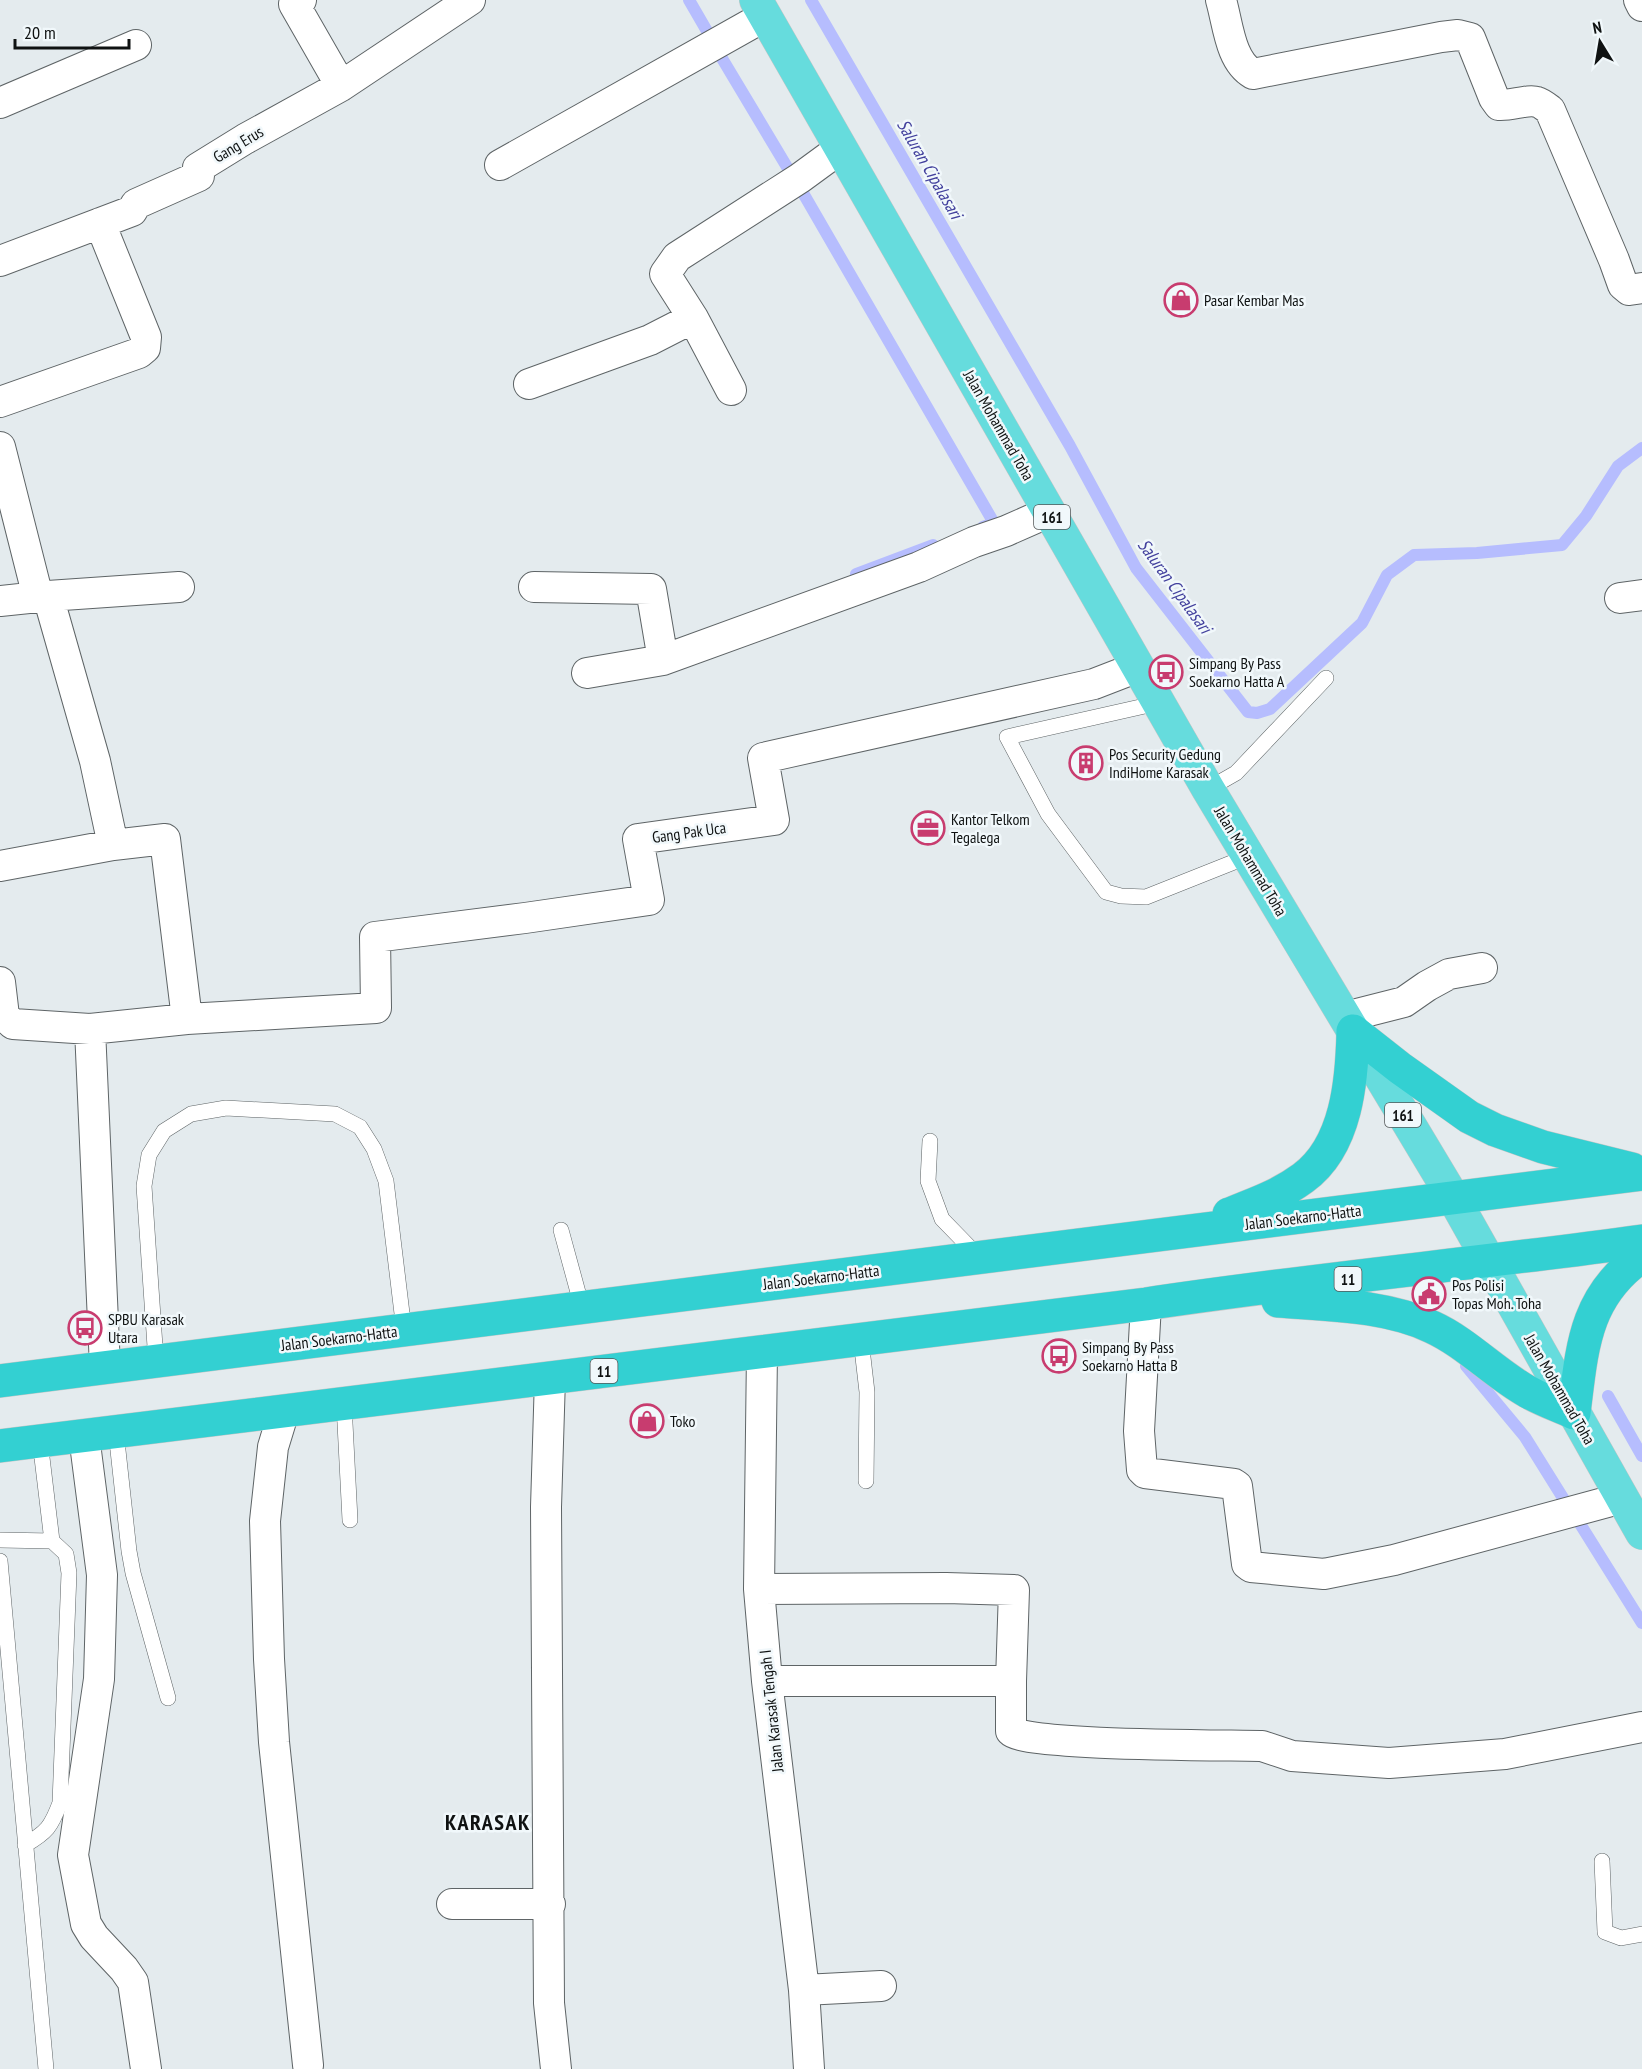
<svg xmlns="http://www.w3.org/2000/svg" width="1642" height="2069" font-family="'PT Sans Narrow',sans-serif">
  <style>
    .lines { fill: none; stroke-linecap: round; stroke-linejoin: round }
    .stream { stroke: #b6bdfe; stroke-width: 12 }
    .service-casing { stroke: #5e6466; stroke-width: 16 }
    .minor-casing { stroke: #5e6466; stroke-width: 32 }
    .primary-casing { stroke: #c5c6c6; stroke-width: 34 }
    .trunk-casing { stroke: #c5c6c6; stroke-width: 34 }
    .service { stroke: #fff; stroke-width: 15 }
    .minor { stroke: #fff; stroke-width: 30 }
    .primary { stroke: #66dcdd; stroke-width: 33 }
    .trunk { stroke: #33d0d2; stroke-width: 33 }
    .labels { text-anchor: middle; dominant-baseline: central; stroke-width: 5; stroke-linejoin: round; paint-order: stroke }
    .shield { fill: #f1f8fb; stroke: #535758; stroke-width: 1.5 }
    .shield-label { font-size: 15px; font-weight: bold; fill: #0f1212 }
    .street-label { font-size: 16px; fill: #0f1212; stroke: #f1f8fb }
    .poi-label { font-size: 16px; fill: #0f1212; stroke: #f1f8fb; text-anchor: start }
    .water-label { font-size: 18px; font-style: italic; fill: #43419d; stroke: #f1f8fb }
    .district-label { font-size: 22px; font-weight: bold; letter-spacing: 1.5px; fill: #0f1212; stroke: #f1f8fb }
  </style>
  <rect width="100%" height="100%" fill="#e4ebee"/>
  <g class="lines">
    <path class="stream" d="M 689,0 L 711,38
      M 811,0 L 1070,446 L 1136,568 L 1248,712 L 1257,713 L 1270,709 L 1362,623 L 1387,575 L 1414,555 L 1477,553 L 1562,545 L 1586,516 L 1618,466 L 1642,448
      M 717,50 L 793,177
      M 799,186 L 994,523 L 983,527
      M 856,574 L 933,545
      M 1466,1366 L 1525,1437 L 1568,1506
      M 1608,1396 L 1642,1456
      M 1577,1519 L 1642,1623"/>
    <g class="service-casing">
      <path id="service" d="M 1158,703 L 1007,737 L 1048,814 L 1106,892 L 1121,896 L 1146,897 L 1249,856
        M 1208,789 L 1236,773 L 1326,678
        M 930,1141 L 928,1181 L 942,1219 L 978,1256
        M 561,1230 L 582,1307
        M 861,1340 L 867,1392 L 866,1481
        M 156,1361 L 144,1186 L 149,1155 L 164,1131 L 191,1114 L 226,1108 L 335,1114 L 360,1127 L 374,1149 L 386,1181 L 404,1330
        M 344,1404 L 350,1520
        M 116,1432 L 129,1551 L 133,1573 L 168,1698
        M 40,1441 L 52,1541
        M 0,1540 L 52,1541 L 66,1554 L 69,1573 L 60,1803 C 51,1827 47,1832 25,1845
        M 0,1561 L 46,2069
        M 1602,1861 L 1605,1932 L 1621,1938 L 1642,1934"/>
    </g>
    <g class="minor-casing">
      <path id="minor" d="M 301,0 L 294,4 L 341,86
        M 1221,0 C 1228,24 1230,61 1253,74 L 1441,37 L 1458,35 L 1470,38 L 1494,98 L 1499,105 C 1511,106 1528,99 1537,102 C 1541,103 1546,107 1550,110 L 1614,260 L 1623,285 L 1629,290 L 1642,288
        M 1639,0 L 1642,6
        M 0,103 L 136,45
        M 500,165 L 765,16
        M 0,261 L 132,211 L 136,204 L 199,176 L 198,168 L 245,139 L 341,86 L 470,0
        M 693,318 L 731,390
        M 529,384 L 650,340 L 693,318 L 665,274 L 677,257 L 800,178 L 841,148
        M 0,402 L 139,353 L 145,348 L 146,337 L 100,223
        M 0,447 L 38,597
        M 534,587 L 651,589 L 663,660
        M 48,596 L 179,587
        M 1620,598 L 1642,595
        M 0,601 L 48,596 L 95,761 L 113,845
        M 587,673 L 663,660 L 919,567 L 974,542 L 1006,531 L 1049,512
        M 0,866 L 113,845 L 165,839 L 187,1019
        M 0,982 L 4,1016 L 13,1024 L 90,1029 L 187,1019 L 376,1008 L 375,937 L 525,918 L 649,900 L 638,839 L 774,820 L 763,758 L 1094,684 L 1138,667
        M 1345,1017 L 1404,1002 L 1427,986 L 1449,974 L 1482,968
        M 90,1029 L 105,1367
        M 1146,1304 L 1139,1431 L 1142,1470 L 1145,1473 L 1234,1484 L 1237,1486 L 1247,1564 L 1251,1567 L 1324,1574 L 1394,1560 L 1622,1498
        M 762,1352 L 759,1589 L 767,1681 L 804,1990 L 809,2069
        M 550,1378 L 546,1507 L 549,2003 L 556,2069
        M 284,1411 L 273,1447 L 265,1521 L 269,1659 L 274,1742 L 308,2065
        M 84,1436 L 102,1575 L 99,1679 L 73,1855 L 86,1924 L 94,1937 L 124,1969 L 133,1982 L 146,2069
        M 759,1589 L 946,1588 L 1014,1590 L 1011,1681
        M 767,1681 L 1011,1681 L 1011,1731 C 1025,1746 1228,1745 1262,1746 L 1292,1756 L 1389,1763 L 1505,1754 L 1642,1727
        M 452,1904 L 550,1904
        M 804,1990 L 881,1986"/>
    </g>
    <g class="primary-casing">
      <path id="primary" d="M 756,0 L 1208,789 L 1454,1199 L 1642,1533"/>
    </g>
    <g class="trunk-casing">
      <path id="trunk" d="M 1353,1031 L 1400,1068 L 1469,1117 L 1495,1130 L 1543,1147 L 1632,1169
        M 1229,1214 C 1255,1204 1280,1195 1303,1178 C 1347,1146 1352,1080 1353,1031
        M 1278,1301 C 1328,1305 1385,1305 1432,1327 C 1467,1343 1494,1373 1528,1392 C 1542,1400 1559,1406 1574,1413 C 1582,1349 1584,1296 1642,1256
        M 0,1381 L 1642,1174
        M 0,1446 L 1146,1304 C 1311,1279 1477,1264 1642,1241"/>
    </g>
    <use href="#service" class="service"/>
    <use href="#minor" class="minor"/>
    <use href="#primary" class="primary"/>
    <use href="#trunk" class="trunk"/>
  </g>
  <defs>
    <g id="shop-ring" transform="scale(1.725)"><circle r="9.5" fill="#f1f8fb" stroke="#c83c6f" stroke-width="1.5"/><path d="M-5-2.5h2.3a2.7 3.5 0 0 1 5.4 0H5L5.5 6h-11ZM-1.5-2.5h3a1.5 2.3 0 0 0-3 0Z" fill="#c83c6f"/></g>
    <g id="bus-ring" transform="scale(1.725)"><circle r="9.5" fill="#f1f8fb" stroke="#c83c6f" stroke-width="1.5"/><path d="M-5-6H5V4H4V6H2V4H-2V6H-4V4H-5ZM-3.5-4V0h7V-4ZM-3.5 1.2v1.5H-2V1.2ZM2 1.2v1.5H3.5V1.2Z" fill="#c83c6f"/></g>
    <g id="building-ring" transform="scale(1.725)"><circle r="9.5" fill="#f1f8fb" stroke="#c83c6f" stroke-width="1.5"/><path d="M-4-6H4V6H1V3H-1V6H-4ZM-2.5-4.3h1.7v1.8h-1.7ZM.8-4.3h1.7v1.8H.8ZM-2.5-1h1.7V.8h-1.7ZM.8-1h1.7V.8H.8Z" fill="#c83c6f"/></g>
    <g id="office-ring" transform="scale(1.725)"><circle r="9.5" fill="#f1f8fb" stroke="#c83c6f" stroke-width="1.5"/><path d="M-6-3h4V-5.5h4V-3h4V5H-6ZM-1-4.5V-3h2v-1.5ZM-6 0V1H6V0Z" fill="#c83c6f"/></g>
    <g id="civic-ring" transform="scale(1.725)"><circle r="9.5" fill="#f1f8fb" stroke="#c83c6f" stroke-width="1.5"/><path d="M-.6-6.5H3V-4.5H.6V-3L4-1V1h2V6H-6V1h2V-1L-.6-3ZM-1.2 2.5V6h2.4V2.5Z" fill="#c83c6f"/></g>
  </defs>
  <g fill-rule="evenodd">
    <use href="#shop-ring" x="1181" y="300"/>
    <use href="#bus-ring" x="1166" y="672"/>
    <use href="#building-ring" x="1086" y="763"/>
    <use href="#office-ring" x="928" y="828"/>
    <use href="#civic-ring" x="1429" y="1294"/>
    <use href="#bus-ring" x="85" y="1328"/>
    <use href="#bus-ring" x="1059" y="1356"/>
    <use href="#shop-ring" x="647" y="1421"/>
  </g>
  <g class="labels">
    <g class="shield">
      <rect x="1034" y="505" width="36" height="24" rx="4.5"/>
      <rect x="1385" y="1103" width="36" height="24" rx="4.5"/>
      <rect x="1334.5" y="1267" width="27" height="24" rx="4.5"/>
      <rect x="590.5" y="1359" width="27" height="24" rx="4.5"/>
    </g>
    <g class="shield-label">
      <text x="1052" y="517">161</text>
      <text x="1403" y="1115">161</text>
      <text x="1348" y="1279">11</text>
      <text x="604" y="1371">11</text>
    </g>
    <g class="street-label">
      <text transform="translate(238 144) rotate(-31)">Gang Erus</text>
      <text transform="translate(999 425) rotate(60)">Jalan Mohammad Toha</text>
      <text transform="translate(689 832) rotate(-8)">Gang Pak Uca</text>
      <text transform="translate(1251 861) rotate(59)">Jalan Mohammad Toha</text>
      <text transform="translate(1303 1217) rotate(-7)">Jalan Soekarno-Hatta</text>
      <text transform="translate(821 1277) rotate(-7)">Jalan Soekarno-Hatta</text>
      <text transform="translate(339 1338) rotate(-7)">Jalan Soekarno-Hatta</text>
      <text transform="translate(1560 1389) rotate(60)">Jalan Mohammad Toha</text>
      <text transform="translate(771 1711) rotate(-96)">Jalan Karasak Tengah I</text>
    </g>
    <g class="poi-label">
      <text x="1204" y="300">Pasar Kembar Mas</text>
      <text x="1189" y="663">Simpang By Pass<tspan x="1189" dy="18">Soekarno Hatta A</tspan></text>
      <text x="1109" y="754">Pos Security Gedung<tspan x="1109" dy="18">IndiHome Karasak</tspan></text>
      <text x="951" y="819">Kantor Telkom<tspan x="951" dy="18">Tegalega</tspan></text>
      <text x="1452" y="1285">Pos Polisi<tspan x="1452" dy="18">Topas Moh. Toha</tspan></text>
      <text x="108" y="1319">SPBU Karasak<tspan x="108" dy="18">Utara</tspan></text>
      <text x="1082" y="1347">Simpang By Pass<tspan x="1082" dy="18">Soekarno Hatta B</tspan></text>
      <text x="670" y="1421">Toko</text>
    </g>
    <g class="water-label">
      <text transform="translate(930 169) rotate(60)">Saluran Cipalasari</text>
      <text transform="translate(1175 586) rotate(54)">Saluran Cipalasari</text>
    </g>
    <g class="district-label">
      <text x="488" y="1822">KARASAK</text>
    </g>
  </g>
  <g transform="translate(1600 42) rotate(349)" stroke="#f1f8fb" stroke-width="4.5" paint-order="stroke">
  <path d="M0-4.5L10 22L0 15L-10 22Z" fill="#0f1212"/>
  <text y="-9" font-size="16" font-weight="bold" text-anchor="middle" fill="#0f1212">N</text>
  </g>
  <path d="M15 39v9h114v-9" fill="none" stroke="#0f1212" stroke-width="3"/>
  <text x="24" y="39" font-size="18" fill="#0f1212" stroke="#f1f8fb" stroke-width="4.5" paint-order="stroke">20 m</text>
</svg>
